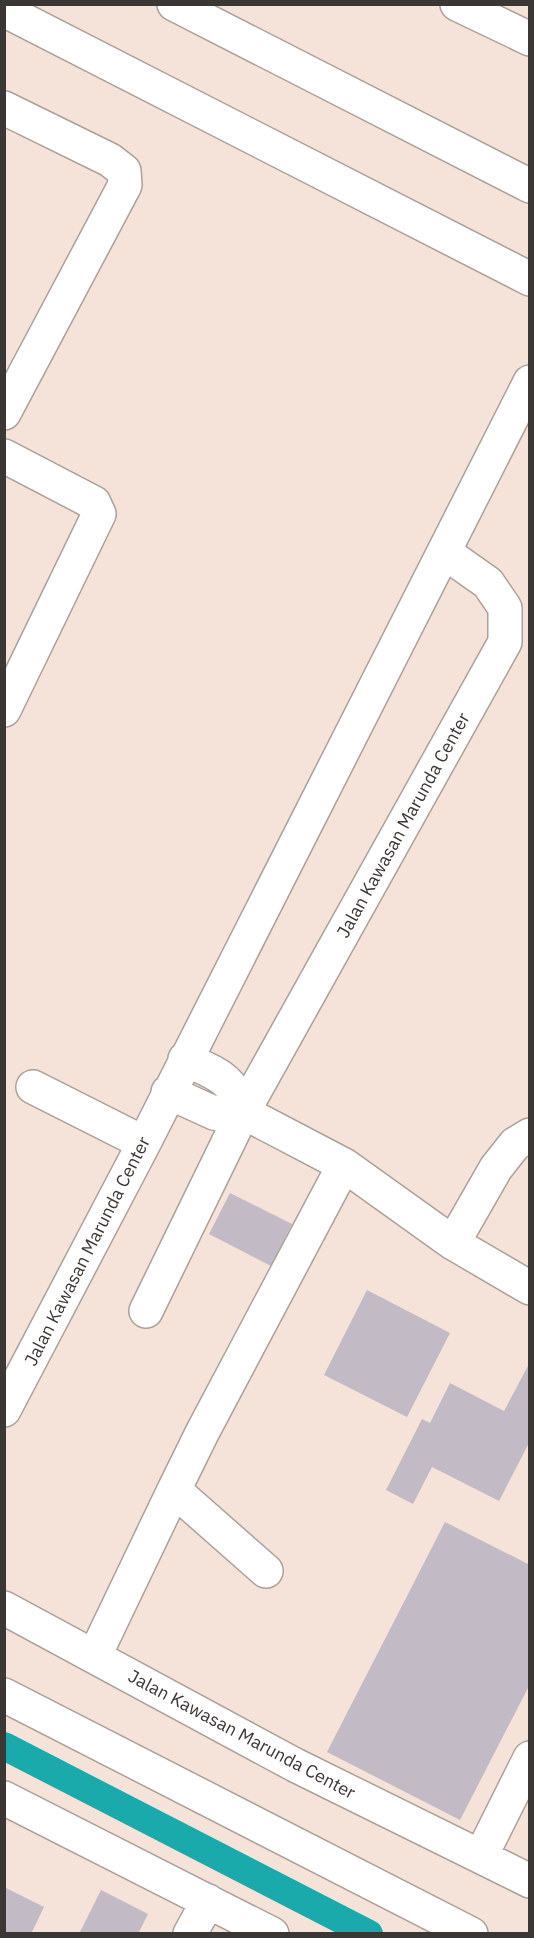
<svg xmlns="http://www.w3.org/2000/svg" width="534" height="1938" font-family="'IBM Plex Sans',sans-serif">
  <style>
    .built { fill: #f5e2d8 }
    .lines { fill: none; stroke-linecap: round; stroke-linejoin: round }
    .canal { stroke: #1aaaab; stroke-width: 28 }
    .building { fill: #c2bbc5 }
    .minor-casing { stroke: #aba09a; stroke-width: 36 }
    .minor { stroke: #fff; stroke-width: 33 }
    .labels { text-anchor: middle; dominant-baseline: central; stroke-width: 5; stroke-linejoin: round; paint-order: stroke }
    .street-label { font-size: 18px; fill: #3b3734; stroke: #fff }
  </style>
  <rect width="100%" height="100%" fill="#fdf1ea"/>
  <path class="built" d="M 5,5 L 529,5 L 529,1933 L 5,1933 Z"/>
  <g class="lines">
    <path class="canal" d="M 4,1746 L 369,1934"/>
  </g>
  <path class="building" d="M 230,1193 L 292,1224 L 271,1266 L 209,1234 Z
    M 367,1290 L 450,1333 L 407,1417 L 324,1375 Z
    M 530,1362 L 530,1441 L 499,1501 L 432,1467 L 413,1504 L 386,1490 L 422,1419 L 430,1423 L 450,1383 L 504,1411 Z
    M 445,1522 L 530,1565 L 530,1684 L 460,1820 L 327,1752 Z
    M 4,1887 L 44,1907 L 31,1934 L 4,1934 Z
    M 101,1890 L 148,1914 L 138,1934 L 79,1934 Z"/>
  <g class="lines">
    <g class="minor-casing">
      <path id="minor" d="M 174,4 L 530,186
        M 457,4 L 530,39
        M 4,10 L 530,279
        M 4,108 L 110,160 L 124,171 L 125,185 L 4,413
        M 4,456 L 94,503 L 99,514 L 4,710
        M 185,1059 C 216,1074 232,1076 243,1112
        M 33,1087 L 144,1143
        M 168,1092 L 214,1113 L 228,1116 L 243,1112 L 344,1165 L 453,1243 L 530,1288
        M 453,1243 L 496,1168 L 515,1144 L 530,1135
        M 146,1311 L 243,1112 L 505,642 L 505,608 L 488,583 L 444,552
        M 4,1410 L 144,1143 L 530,382
        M 266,1571 L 174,1490 L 202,1433 L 344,1165
        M 4,1608 L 295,1765 L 530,1881
        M 95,1655 L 174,1490
        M 4,1695 L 471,1934
        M 4,1798 L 272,1934
        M 481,1856 L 530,1758
        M 190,1934 L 208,1901"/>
    </g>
    <use href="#minor" class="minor"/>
  </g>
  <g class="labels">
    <g class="street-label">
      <text transform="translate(403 825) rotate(-61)">Jalan Kawasan Marunda Center</text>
      <text transform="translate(87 1251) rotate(-63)">Jalan Kawasan Marunda Center</text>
      <text transform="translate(242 1734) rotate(28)">Jalan Kawasan Marunda Center</text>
    </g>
  </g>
  <rect width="534" height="1938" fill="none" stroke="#3b3734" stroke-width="12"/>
</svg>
